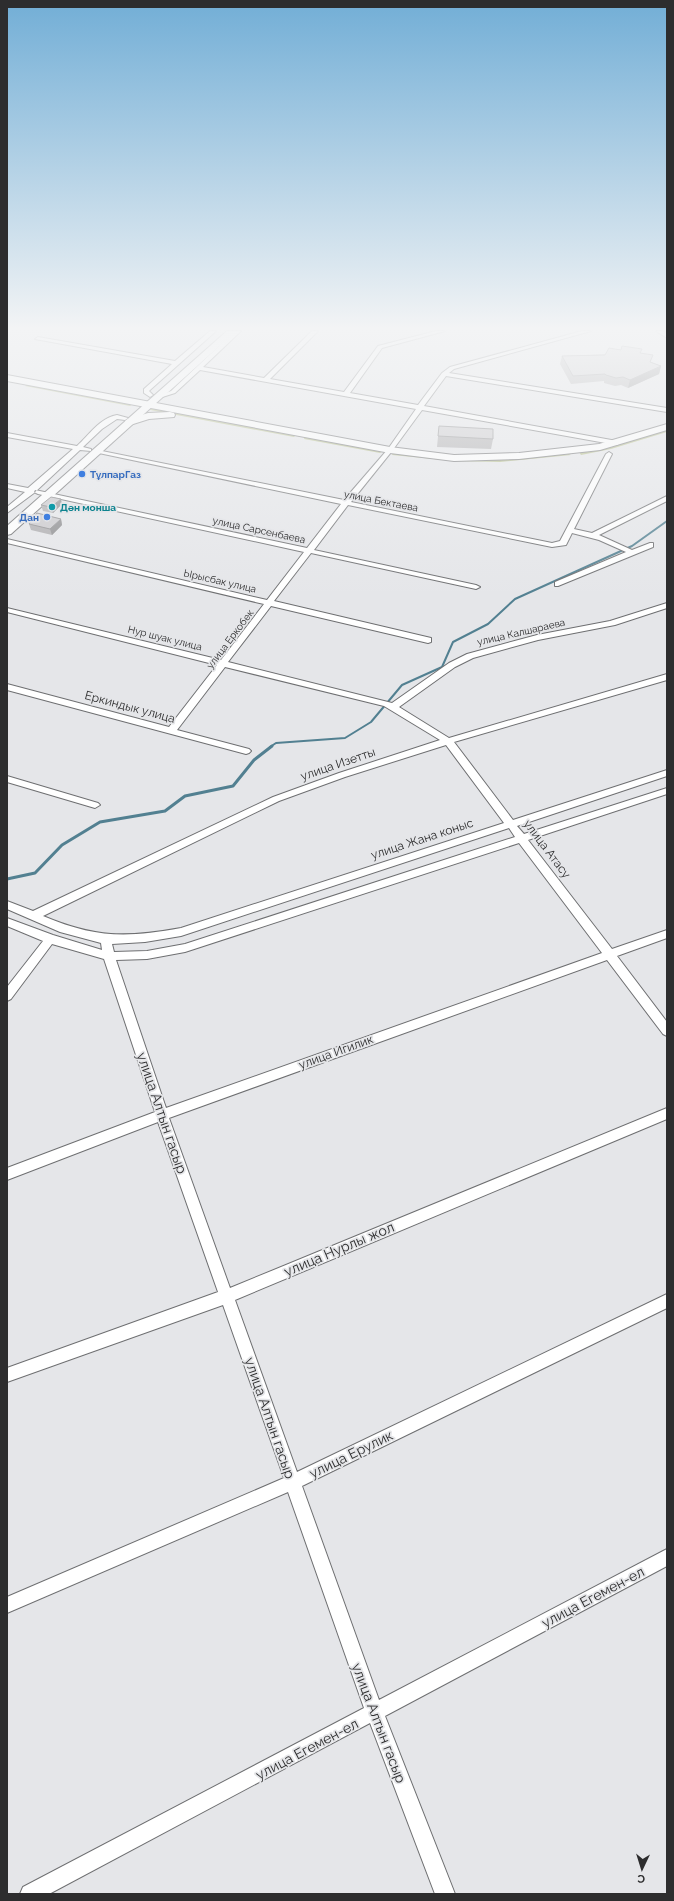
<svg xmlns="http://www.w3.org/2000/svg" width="674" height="1901" font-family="Raleway,sans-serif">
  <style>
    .forest { fill: #b1ba82 }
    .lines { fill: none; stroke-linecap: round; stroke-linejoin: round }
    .stream-far1 { stroke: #528091; stroke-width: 2 }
    .stream { stroke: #528091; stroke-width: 3 }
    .street-casing { stroke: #6e6f71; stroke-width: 2 }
    .secondary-casing { stroke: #6e6f71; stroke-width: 2 }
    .primary-casing { stroke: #6e6f71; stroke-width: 2 }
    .street { fill: #fff; fill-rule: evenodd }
    .secondary { fill: #fff; fill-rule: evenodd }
    .primary { fill: #fff; fill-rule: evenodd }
    .wall { fill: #aeadaf }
    .shaded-wall { fill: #8d8d8f }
    .building { fill: #cac9cc; stroke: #8d8d8f }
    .shop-dot { fill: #3f7fe0; stroke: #e5e6e9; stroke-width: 1.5 }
    .culture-dot { fill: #0f9aa8; stroke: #e5e6e9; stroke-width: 1.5 }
    .labels { text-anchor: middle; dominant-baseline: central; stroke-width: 3.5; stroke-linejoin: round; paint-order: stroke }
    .far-shop-label { font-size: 10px; font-weight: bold; fill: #366cbe; stroke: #e5e6e9; text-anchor: start }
    .far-street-label { font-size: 10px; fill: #2d2d2e; stroke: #e5e6e9 }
    .far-culture-label { font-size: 10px; font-weight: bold; fill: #0d838f; stroke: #e5e6e9; text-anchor: start }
    .street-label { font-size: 12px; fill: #2d2d2e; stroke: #e5e6e9 }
    .near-street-label { font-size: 14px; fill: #2d2d2e; stroke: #e5e6e9 }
  </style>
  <rect width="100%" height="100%" fill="#e5e6e9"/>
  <path class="forest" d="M 28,384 L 133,404 L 130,406 L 25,386 Z
    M 152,407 L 296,435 L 294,437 L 150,410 Z
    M 667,429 L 667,432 L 611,449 L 581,455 L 579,452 L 609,448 Z
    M 305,436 L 383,451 L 380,453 L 304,439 Z
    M 393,453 L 455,460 L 498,460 L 569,454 L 571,455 L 500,462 L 454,461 L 392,455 Z"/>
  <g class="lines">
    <path class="stream-far1" d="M 270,747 L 276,743 L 345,738 L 371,722 L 402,685 L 442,667 L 453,642 L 488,624 L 515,599 L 632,546 L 667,521"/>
    <path class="stream" d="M 7,879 L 35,873 L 62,845 L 100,822 L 165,811 L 185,796 L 233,786 L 254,760 L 272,746"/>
    <g class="street-casing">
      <path id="street" d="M 210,331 L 216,331 L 150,390 L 149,391 L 153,395 L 150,397 L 144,393 L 144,389 L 172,364 L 35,339 L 38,337 L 175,361 Z
        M 235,331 L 241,331 L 203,367 L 264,378 L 312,331 L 318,331 L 270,379 L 344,392 L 378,346 L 436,331 L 445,331 L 382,348 L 350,393 L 418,405 L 442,373 L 450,367 L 582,331 L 591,331 L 454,369 L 449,373 L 667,408 L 667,412 L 446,376 L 424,406 L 617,441 L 620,443 L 617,445 L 422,410 L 392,451 L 351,502 L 552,543 L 560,541 L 606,454 L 609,452 L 612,454 L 574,529 L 592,533 L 667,496 L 667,501 L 599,535 L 632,550 L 650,543 L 653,543 L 653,547 L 558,586 L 555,586 L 555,582 L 626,552 L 599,540 L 572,533 L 566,545 L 552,547 L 348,505 L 314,550 L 476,585 L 480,587 L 476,589 L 311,553 L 274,601 L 431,638 L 431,642 L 428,643 L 271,606 L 228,662 L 392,703 L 449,663 L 467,654 L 537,635 L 610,621 L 667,603 L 667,608 L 615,625 L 538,640 L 473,658 L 455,667 L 399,707 L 449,738 L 667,674 L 667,680 L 454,742 L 513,820 L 667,770 L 667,776 L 517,826 L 524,834 L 667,788 L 667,794 L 528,840 L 612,949 L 667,930 L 667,938 L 617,956 L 667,1022 L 667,1036 L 663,1034 L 607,960 L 169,1118 L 230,1288 L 667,1108 L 667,1119 L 235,1300 L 297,1472 L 667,1294 L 667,1308 L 302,1486 L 379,1700 L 667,1549 L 667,1566 L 385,1716 L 455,1894 L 435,1894 L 370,1723 L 49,1894 L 20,1894 L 23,1887 L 364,1708 L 288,1492 L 7,1613 L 7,1597 L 284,1478 L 223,1305 L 7,1382 L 7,1368 L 218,1292 L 158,1122 L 7,1180 L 7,1168 L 155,1112 L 104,959 L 52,944 L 11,999 L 7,1001 L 7,987 L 43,941 L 7,926 L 7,918 L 53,935 L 102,950 L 101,943 L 60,932 L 7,909 L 7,901 L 33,911 L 273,797 L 339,773 L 440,740 L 384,706 L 225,667 L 177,730 L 249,749 L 251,751 L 249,753 L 246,754 L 7,690 L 7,684 L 169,727 L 217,665 L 7,612 L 7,608 L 221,660 L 264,604 L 7,543 L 7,539 L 267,600 L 304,552 L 38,494 L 34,492 L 35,490 L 307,548 L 341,504 L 94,452 L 97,450 L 344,500 L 388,449 L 416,409 L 200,370 L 175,393 L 156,399 L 156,397 L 171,391 ZM 446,745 L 504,823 L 181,928 C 126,938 95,938 43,916 L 279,801 L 345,777 ZM 509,828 L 515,837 L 185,944 L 147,951 L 114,952 L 112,944 L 145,942 L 181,936 ZM 519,843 L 602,953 L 166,1108 L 116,960 L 147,959 L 185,952 Z
        M 656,331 L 663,331 L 667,334 L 667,338 Z
        M 117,415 L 128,418 L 125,420 L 117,419 L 102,429 L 83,447 L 91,449 L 91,451 L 80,450 L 34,493 L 7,513 L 7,507 L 25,492 L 7,488 L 7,484 L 28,488 L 73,449 L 7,437 L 7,433 L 77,446 C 89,435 100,418 117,415 Z
        M 7,776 L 98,803 L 100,805 L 95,808 L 7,782 Z"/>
    </g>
    <g class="secondary-casing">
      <path id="secondary" d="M 227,331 L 236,331 L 11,534 L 7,535 L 7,526 Z"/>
    </g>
    <g class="primary-casing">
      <path id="primary" d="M 7,375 L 390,447 L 454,455 L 519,453 L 599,444 L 667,424 L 667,430 L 600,450 L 519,459 L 454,461 L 390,453 L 7,381 Z
        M 170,412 L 174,413 L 175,415 L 174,417 L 149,419 L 130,425 L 125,422 L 126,420 L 148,413 Z"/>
    </g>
    <use href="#street" class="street"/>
    <use href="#secondary" class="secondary"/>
    <use href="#primary" class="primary"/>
  </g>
  <path class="wall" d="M 641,353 L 651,362 L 661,366 L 659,374 L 628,388 L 621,385 L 615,386 L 604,383 L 604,381 L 571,384 L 560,364 L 562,356 Z
    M 439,426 L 493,439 L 491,449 L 437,447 Z
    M 62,504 L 53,513 L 43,511 L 41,505 Z
    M 61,519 L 62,525 L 52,535 L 31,530 L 29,524 Z"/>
  <path class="shaded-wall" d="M 661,366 L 659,374 L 628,388 L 630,380 Z
    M 61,499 L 62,504 L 53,513 L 51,507 Z
    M 61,519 L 62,525 L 52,535 L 50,529 Z"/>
  <path class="building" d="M 622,346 L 642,349 L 640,353 L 653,355 L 650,362 L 661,366 L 630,380 L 623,377 L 616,378 L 606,375 L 605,374 L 573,376 L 562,356 L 605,355 L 609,348 L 621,350 Z
    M 439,426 L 493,429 L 493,439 L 438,436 Z
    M 51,497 L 61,499 L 51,507 L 41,505 Z
    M 37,513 L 61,519 L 50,529 L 29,524 Z"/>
  <linearGradient id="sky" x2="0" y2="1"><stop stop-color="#72aed6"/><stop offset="0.55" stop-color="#f3f4f5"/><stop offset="1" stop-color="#f3f4f5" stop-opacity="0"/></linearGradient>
  <rect width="674" height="597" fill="url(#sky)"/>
  <g class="shop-dot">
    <circle cx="82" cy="474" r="4"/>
    <circle cx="47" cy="517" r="4"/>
  </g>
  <circle class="culture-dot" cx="52" cy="507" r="4"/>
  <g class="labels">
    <g class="far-shop-label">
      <text x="90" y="474">ТұлпарГаз</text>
      <text x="39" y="517" text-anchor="end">Дан</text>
    </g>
    <g class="far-street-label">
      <text transform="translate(381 501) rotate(11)">улица Бектаева</text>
      <text transform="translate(259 530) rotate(12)">улица Сарсенбаева</text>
      <text transform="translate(220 581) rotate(13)">Ырысбак улица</text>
      <text transform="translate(521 632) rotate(-13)">улица Калшараева</text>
      <text transform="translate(165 638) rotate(14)">Нур шуак улица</text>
      <text transform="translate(230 639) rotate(-53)">улица Еркобек</text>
    </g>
    <g class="far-culture-label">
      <text x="60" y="507">Дән монша</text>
    </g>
    <g class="street-label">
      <text transform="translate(130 707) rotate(15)">Еркиндык улица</text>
      <text transform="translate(338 764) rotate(-19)">улица Изетты</text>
      <text transform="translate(422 839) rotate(-18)">улица Жана коныс</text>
      <text transform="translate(547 849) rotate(53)">улица Атасу</text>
      <text transform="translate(336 1052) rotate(-20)">улица Игилик</text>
    </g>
    <g class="near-street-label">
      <text transform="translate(162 1113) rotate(71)">улица Алтын гасыр</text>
      <text transform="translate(339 1249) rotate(-23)">улица Нурлы жол</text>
      <text transform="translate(270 1418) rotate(71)">улица Алтын гасыр</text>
      <text transform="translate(351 1454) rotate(-26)">улица Ерулик</text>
      <text transform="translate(593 1597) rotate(-28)">улица Егемен-ел</text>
      <text transform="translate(379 1723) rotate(69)">улица Алтын гасыр</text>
      <text transform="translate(307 1749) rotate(-28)">улица Егемен-ел</text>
    </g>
  </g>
  <rect width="674" height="1901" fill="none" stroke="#2d2d2e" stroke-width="16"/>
  <g transform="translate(642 1869) rotate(184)" stroke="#e5e6e9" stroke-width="3" paint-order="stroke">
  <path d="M0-3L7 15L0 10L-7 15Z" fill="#2d2d2e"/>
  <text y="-6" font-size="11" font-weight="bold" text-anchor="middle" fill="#2d2d2e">С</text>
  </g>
</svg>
